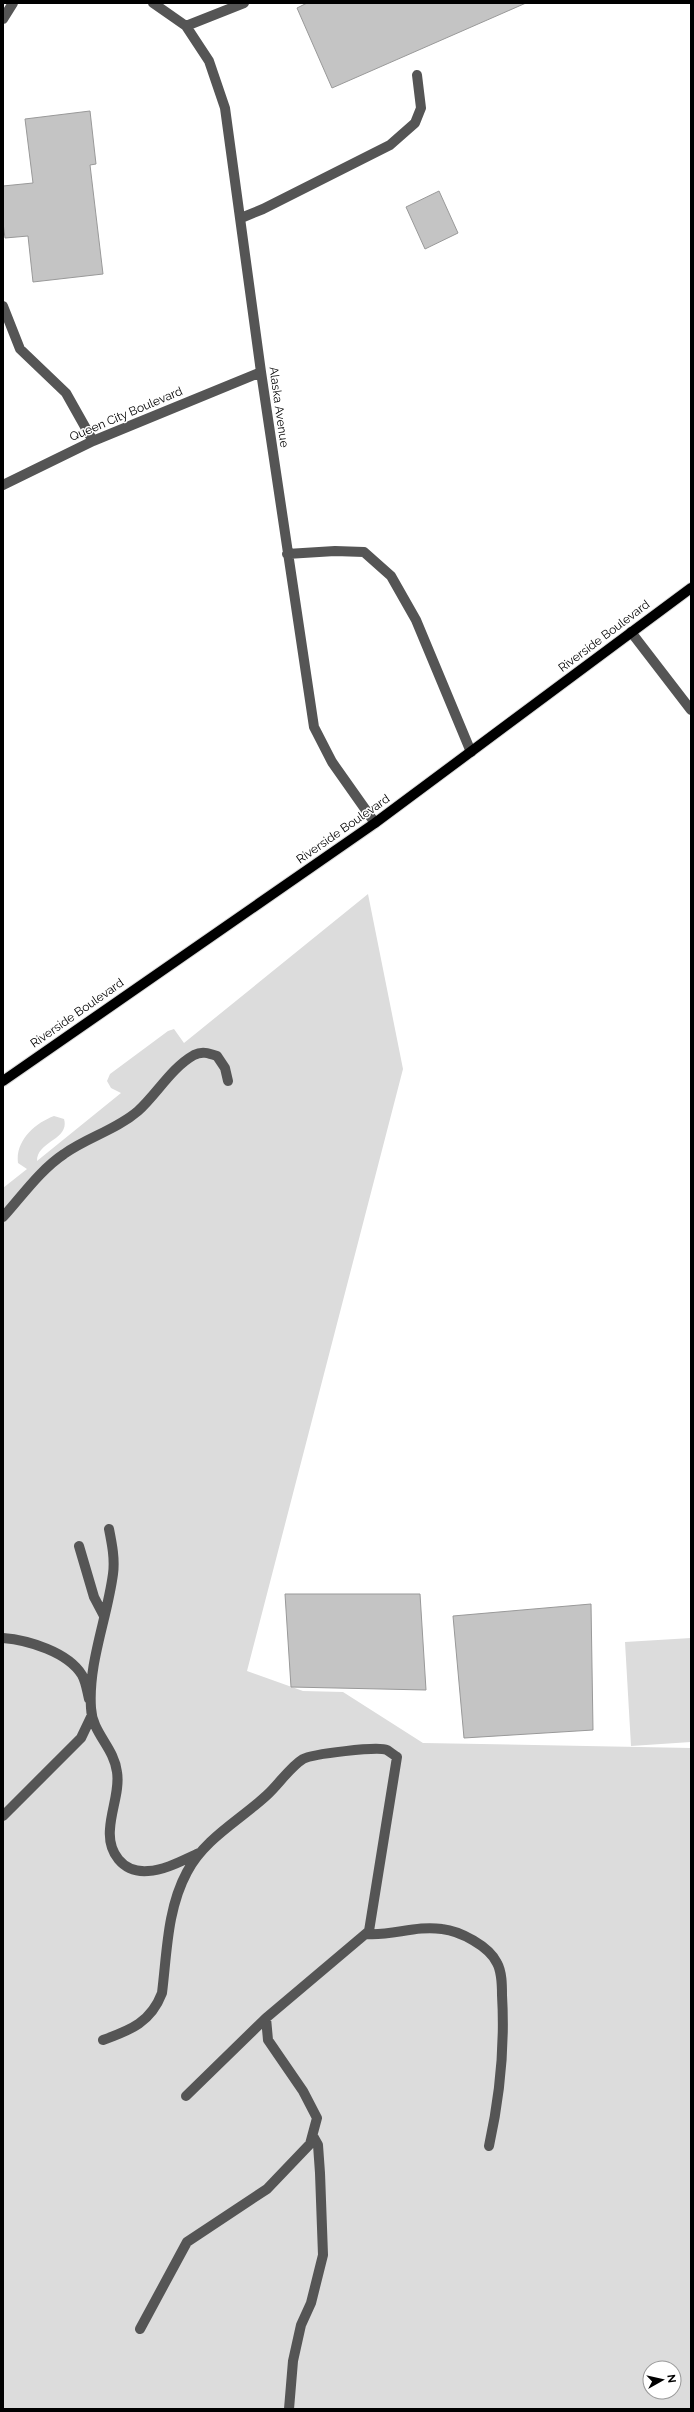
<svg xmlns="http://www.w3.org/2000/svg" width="694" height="2412" font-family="Raleway,sans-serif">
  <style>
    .green { fill: #dcdcdc; fill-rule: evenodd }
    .building { fill: #c4c4c4; stroke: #999 }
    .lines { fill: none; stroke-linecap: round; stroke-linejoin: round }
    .major-casing { stroke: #dbdbdb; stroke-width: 12 }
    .minor { stroke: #555; stroke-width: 10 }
    .major { stroke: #000; stroke-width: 10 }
    .labels { text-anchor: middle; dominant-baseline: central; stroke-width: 3; stroke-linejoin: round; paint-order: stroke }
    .street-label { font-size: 12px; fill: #000; stroke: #fff }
  </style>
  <rect width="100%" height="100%" fill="#fff"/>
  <path class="green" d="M 368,894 L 403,1069 L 247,1671 L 303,1691 L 343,1692 L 423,1743 L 691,1748 L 691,2409 L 3,2409 L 3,1188 L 27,1169 L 18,1163 C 15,1141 35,1123 54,1116 L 64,1119 C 70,1140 37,1141 37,1161 L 121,1093 L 111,1088 L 107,1081 L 110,1074 L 168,1031 L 174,1029 L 184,1043 ZM 650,2368 L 674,2368 L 674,2392 L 650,2392 Z
    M 691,1638 L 691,1742 L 631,1746 L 625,1642 Z"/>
  <path class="building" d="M 307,3 L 526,3 L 332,88 L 297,8 Z
    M 90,111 L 96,164 L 90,165 L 103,274 L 33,282 L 28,236 L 5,238 L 3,223 L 3,186 L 33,183 L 25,119 Z
    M 439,191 L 458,233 L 425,249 L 406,207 Z
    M 285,1594 L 420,1594 L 426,1690 L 291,1687 Z
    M 591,1604 L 593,1730 L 464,1738 L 453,1616 Z"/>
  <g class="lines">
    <g class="major-casing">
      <path id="major" d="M 3,1081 L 375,823 L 691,588"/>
    </g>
    <path class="minor" d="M 153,3 L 186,26 L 209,61 L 225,108 L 261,372 L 314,727 L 332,762 L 375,823
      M 3,19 L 13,3
      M 186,26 L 244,3
      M 241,218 L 263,209 L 390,145 L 415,123 L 421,108 L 417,75
      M 3,306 L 20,349 L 66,393 L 93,441
      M 3,485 L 93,441 L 261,372
      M 287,554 L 335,551 L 364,552 L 391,576 L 416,620 L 471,752
      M 631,632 L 691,710
      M 3,1217 C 22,1196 40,1170 64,1154 C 88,1137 116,1130 138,1111 C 157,1094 171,1068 194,1055 C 202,1051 208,1053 217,1056 L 225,1068 L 228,1081
      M 109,1529 C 112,1544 115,1559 113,1574 C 107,1619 88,1663 91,1708 C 92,1733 114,1747 117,1772 C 120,1790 111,1810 110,1829 C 108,1852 122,1873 148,1871 C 166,1870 183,1860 199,1853
      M 79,1546 L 94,1597 L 104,1616
      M 3,1638 C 28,1640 68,1652 82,1675 C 86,1682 87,1691 89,1699
      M 3,1816 L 81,1738 L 92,1715
      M 367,1934 C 392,1936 416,1925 442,1929 C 460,1931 489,1946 497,1963 C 502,1972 502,1985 502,1995 C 505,2046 500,2096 489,2146
      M 103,2040 C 131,2030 151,2022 162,1993 C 167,1953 167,1909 187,1872 C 204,1839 240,1820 267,1795 C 279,1784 290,1767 303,1759 C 312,1754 378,1746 387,1750 C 390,1752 394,1755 397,1757 L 369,1931 L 266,2018 L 268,2040 L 303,2091 L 317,2118 L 310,2144 L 267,2189 L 187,2242 L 140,2329
      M 186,2096 L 266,2018
      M 289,2409 L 293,2361 L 301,2325 L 311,2303 L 323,2255 L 320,2173 L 318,2145 L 313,2136"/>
    <use href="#major" class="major"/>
  </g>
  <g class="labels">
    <g class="street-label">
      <text transform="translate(279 407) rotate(82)">Alaska Avenue</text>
      <text transform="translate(126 414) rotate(-23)">Queen City Boulevard</text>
      <text transform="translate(604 636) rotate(-37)">Riverside Boulevard</text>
      <text transform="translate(343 829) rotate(-35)">Riverside Boulevard</text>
      <text transform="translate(77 1013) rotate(-35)">Riverside Boulevard</text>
    </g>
  </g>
  <rect width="694" height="2412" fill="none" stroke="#000000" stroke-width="8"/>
  <g transform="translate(662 2380) rotate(82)"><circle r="19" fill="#ffffff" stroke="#999999"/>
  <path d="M0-3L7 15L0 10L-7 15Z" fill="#000000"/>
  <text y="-6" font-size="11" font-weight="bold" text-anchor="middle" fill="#000000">N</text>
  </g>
</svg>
